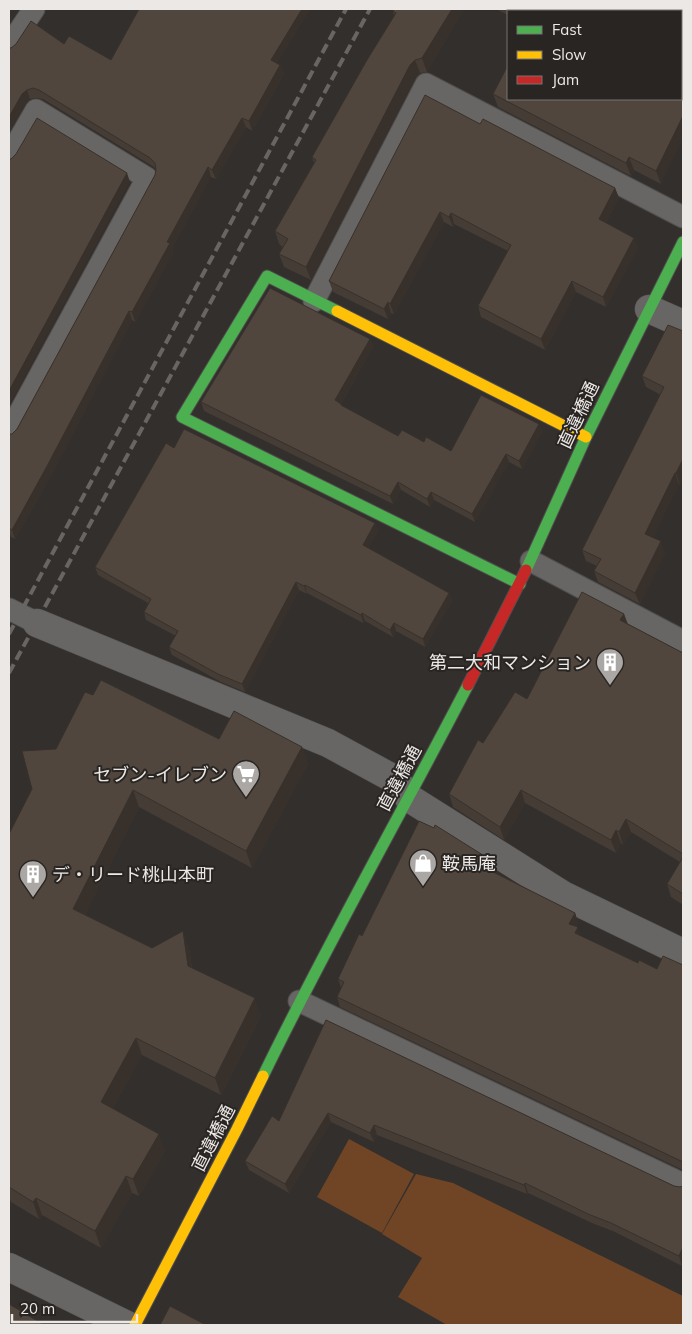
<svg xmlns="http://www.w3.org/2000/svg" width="692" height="1334" font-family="Mulish,'Noto Sans JP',sans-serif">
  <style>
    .green { fill: #6f4526 }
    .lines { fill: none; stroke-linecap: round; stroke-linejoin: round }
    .lane-casing { stroke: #504e4c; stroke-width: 23 }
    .street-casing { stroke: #504e4c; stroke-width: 29 }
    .fast-casing { stroke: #504e4c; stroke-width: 13 }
    .slow-casing { stroke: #504e4c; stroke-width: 13 }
    .jam-casing { stroke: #504e4c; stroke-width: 13 }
    .lane { stroke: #686665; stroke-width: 21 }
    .street { stroke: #686665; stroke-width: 28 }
    .fast { stroke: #4caf50; stroke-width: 11 }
    .slow { stroke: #ffc107; stroke-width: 11 }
    .jam { stroke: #c62828; stroke-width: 11 }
    .rail { stroke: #686563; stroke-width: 4; stroke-dasharray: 10 5; stroke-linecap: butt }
    .wall { fill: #453c35 }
    .shaded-wall { fill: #38312b }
    .building { fill: #50463e; stroke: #38312b }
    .labels { text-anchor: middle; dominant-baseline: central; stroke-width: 4; stroke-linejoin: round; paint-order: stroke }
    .street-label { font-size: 18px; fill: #ebe8e6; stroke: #292522 }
    .poi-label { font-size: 18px; fill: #ebe8e6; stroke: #292522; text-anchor: end }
  </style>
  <rect width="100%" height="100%" fill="#322f2d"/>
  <path class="green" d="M 349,1139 L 414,1174 L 382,1233 L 317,1197 Z
    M 416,1174 L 453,1183 L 683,1296 L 683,1325 L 447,1325 L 398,1297 L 422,1258 L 382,1234 Z"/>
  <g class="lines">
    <g class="lane-casing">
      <path id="lane" d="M 9,46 L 34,9
        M 9,157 L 36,110 L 147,178 L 9,432
        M 314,301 L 426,84 L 683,217
        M 531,561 L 683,641
        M 9,609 L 37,623
        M 299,1001 L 683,1184"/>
    </g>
    <g class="street-casing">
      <path id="street" d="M 649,309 L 683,324
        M 37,623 L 328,743 L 396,780 L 409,798 L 563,895 L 683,953
        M 9,1267 L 127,1325"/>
    </g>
    <g class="fast-casing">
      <path id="fast" d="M 337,311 L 267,276 L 182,417 L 520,584
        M 526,570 L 586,437 L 683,242
        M 263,1076 C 327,944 400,816 468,685"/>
    </g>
    <g class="slow-casing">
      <path id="slow" d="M 337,311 L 586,437
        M 135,1325 L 237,1129 L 263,1076"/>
    </g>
    <g class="jam-casing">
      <path id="jam" d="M 468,685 L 526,570"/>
    </g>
    <use href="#lane" class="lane"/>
    <use href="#street" class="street"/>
    <use href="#fast" class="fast"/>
    <use href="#slow" class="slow"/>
    <use href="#jam" class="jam"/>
    <path class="rail" d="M 9,634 L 346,9
      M 9,673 L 370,9"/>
  </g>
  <path class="wall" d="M 394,9 L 464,9 L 427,72 L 420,73 L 415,78 L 311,280 L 284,267 L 279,254 L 283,247 L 279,244 L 275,231 L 314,163 L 312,157 L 394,16 L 393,11 Z
    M 496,9 L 683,9 L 661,184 L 634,170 L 631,176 L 498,107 L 493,94 L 681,11 L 508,11 L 508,15 Z
    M 64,44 L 111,60 L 277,63 L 280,65 L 284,74 L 252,131 L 246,127 L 216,179 L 211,177 L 172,248 L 173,253 L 135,322 L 132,320 L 50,478 L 15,539 L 11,537 L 9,540 L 9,434 L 12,434 L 17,429 L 155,175 L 156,170 L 154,167 L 43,99 L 37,98 L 30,99 L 25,104 L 9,132 L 9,48 Z
    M 480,124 L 615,188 L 619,198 L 606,223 L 634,238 L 638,248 L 606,307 L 576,292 L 545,350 L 481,317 L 478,306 L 508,251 L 454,224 L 453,227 L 444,222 L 394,314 L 391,313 L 388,319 L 333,292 L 329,281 Z
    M 683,331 L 683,479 L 680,485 L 679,484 L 653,537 L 665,553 L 640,604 L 598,582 L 594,571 L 597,566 L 586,561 L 582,550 L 661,395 L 646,387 L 642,376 Z
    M 370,339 L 373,347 L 341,404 L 342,406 L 398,436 L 424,442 L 451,451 L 539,424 L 542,432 L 522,469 L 509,462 L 475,522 L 434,500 L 430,507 L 401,490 L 393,504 L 204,411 L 201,402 Z
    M 174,448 L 375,523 L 378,531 L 368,548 L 449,593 L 452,601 L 425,647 L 396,631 L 393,637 L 365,621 L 363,623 L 307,593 L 307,594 L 299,590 L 245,692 L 221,682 L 172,655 L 169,647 L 176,636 L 146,620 L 144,612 L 148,603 L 98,575 L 95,567 Z
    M 624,614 L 628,624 L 683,653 L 683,905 L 671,897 L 667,884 L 680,862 L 631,832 L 623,845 L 621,843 L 616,853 L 525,803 L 504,840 L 453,807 L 449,794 L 483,743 L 527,699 Z
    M 93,695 L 219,739 L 302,747 L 308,764 L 252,868 L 139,807 L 85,915 L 152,948 L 189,948 L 192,968 L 261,1015 L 221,1095 L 142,1055 L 113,1108 L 165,1151 L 139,1196 L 132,1193 L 101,1248 L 42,1215 L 39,1219 L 11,1202 L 9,1206 L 9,834 L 56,749 Z
    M 486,857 L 489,867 L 488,869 L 575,913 L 578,922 L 576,927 L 581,936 L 638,963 L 657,969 L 683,965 L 683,1170 L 340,1007 L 337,997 L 341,988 L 338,979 L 362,936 Z
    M 326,1020 L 674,1186 L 680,1187 L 683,1186 L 683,1263 L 682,1266 L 615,1232 L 592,1223 L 528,1193 L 527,1194 L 377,1135 L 374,1142 L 331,1122 L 289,1193 L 249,1170 L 245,1161 L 279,1121 Z"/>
  <path class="shaded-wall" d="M 302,9 L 311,9 L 274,69 L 271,60 Z
    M 452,9 L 464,9 L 427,72 L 422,58 Z
    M 415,60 L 420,73 L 415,78 L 311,280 L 306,267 L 410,65 Z
    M 280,65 L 284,74 L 252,131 L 249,121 Z
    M 27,90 L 30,99 L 25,104 L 9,132 L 9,117 L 22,94 Z
    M 683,116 L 683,139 L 661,184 L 656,171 Z
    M 242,118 L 246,127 L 216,179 L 212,170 Z
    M 629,157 L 634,170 L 631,176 L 626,163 Z
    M 208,167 L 211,177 L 172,248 L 173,253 L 135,322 L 132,312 L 167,242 Z
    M 127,173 L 130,182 L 9,406 L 9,391 Z
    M 615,188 L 619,198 L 603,229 L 599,219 Z
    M 440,212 L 444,222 L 394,314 L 390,304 Z
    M 451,213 L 454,224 L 453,227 L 449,217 Z
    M 634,238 L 638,248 L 606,307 L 603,297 Z
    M 572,281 L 576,292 L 545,350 L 541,339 Z
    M 388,302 L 391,313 L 388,319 L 384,309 Z
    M 129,311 L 132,320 L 50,478 L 15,539 L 12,530 Z
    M 370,339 L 373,347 L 338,409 L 335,400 Z
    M 539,424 L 542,432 L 522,469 L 519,461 Z
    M 506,454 L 509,462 L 475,522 L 472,514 Z
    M 683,459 L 683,479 L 680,485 L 676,473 Z
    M 675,473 L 679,484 L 649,545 L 645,534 Z
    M 398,482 L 401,490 L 393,504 L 390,496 Z
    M 431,492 L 434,500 L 430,507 L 427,499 Z
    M 375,523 L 378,531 L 366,552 L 363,545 Z
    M 9,531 L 11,537 L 9,540 Z
    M 661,541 L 665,553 L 640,604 L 635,593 Z
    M 296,582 L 299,590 L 245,692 L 242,684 Z
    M 305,585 L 307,593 L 307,594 L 304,586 Z
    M 449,593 L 452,601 L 425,647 L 423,639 Z
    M 362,613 L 365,621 L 363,623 L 361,615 Z
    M 624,614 L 628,626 L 620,620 Z
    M 394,623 L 396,631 L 393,637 L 390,630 Z
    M 302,747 L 308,764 L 252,868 L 246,851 Z
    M 133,790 L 139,807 L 80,926 L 73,909 Z
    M 521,790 L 525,803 L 504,840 L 500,827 Z
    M 626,819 L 631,832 L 623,845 L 619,832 Z
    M 616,830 L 621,843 L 616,853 L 611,840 Z
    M 486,857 L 489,867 L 484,875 L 481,866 Z
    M 575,913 L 578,922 L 573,933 L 569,924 Z
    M 578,927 L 581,937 L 575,933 Z
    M 183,931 L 189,948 L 194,983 L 188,966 Z
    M 255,998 L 261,1015 L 221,1095 L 215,1078 Z
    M 136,1038 L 142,1055 L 107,1119 L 101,1102 Z
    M 328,1113 L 331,1122 L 289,1193 L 285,1184 Z
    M 374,1125 L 377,1135 L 374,1142 L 370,1133 Z
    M 159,1134 L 165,1151 L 139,1196 L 133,1179 Z
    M 126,1176 L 132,1193 L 101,1248 L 95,1231 Z
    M 525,1183 L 528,1193 L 527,1194 L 524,1185 Z
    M 9,1195 L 11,1202 L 9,1206 Z
    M 36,1198 L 42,1215 L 39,1219 L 33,1202 Z
    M 682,1249 L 683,1251 L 683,1263 L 682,1266 L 679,1256 Z"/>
  <path class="building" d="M 139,9 L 302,9 L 271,60 L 280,65 L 249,121 L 242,118 L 212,170 L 208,167 L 167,242 L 170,243 L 132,312 L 129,311 L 46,468 L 12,530 L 9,528 L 9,434 L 12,434 L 17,429 L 155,175 L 156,169 L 155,163 L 150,158 L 39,90 L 33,88 L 27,90 L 22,94 L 9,117 L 9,48 L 11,48 L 16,44 L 31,21 L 64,44 L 69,36 L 111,60 Z
    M 394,9 L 452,9 L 422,58 L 415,60 L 410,65 L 306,267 L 279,254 L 288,239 L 275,231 L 316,160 L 312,157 L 367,60 L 396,13 L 393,11 Z
    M 516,9 L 683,9 L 683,116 L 656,171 L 629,157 L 626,163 L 493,94 L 508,65 L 508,99 L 681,99 L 681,11 L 520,11 Z
    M 425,95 L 480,124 L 483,119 L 615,188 L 599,219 L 634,238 L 603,297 L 572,281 L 541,339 L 478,306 L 511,245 L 451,213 L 449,217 L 440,212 L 390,304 L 388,302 L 384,309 L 329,281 Z
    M 37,118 L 127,173 L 9,391 L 9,159 L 11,159 L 16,154 Z
    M 270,288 L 370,339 L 335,400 L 341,404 L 341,405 L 398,436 L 402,430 L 424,442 L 426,437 L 451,451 L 481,395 L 539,424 L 519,461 L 506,454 L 472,514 L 431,492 L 427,499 L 398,482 L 390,496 L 201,402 Z
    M 668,325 L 683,331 L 683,459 L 676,473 L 675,473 L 645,534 L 661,541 L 635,593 L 594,571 L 601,559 L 582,550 L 664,387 L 642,376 Z
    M 184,429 L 375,523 L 363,545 L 449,593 L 423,639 L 394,623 L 390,630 L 362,613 L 361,615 L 305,585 L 304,586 L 296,582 L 242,684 L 218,674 L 169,647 L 178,631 L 144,612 L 151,599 L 95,567 L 166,443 L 174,448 Z
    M 582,592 L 624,614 L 620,620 L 683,653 L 683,854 L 626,819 L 619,832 L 616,830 L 611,840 L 521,790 L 500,827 L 449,794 L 478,740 L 483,743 L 515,692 L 527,699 Z
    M 101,680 L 219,739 L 234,711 L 302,747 L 246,851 L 133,790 L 73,909 L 152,948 L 183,931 L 188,966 L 255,998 L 215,1078 L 136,1038 L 101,1102 L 159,1134 L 133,1179 L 126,1176 L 95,1231 L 36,1198 L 33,1202 L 9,1187 L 9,834 L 32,789 L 22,751 L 56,749 L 85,692 L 93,695 Z
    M 419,821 L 434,828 L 435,825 L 486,857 L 481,866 L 575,913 L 569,924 L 578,927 L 575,933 L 638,963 L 639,960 L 657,969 L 663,956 L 683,965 L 683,1162 L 337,997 L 344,982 L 338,979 L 359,934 L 362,936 Z
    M 683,857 L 683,894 L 667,884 Z
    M 326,1020 L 674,1186 L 680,1187 L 683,1186 L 683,1249 L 682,1249 L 679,1256 L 611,1223 L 588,1214 L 525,1183 L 524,1185 L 374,1125 L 370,1133 L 328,1113 L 285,1184 L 245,1161 L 272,1116 L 279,1121 Z
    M 9,1304 L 44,1325 L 9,1325 Z
    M 170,1306 L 206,1325 L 160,1325 Z"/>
  <defs>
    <g id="building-pin" transform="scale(1.4375)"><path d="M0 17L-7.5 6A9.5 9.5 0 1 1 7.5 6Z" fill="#aaa7a5" stroke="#292522"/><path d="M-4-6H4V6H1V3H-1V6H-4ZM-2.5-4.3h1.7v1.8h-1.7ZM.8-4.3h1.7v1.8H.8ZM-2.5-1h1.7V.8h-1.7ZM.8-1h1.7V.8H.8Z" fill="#fff"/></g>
    <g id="supermarket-pin" transform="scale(1.4375)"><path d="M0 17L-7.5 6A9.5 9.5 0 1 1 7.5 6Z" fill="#aaa7a5" stroke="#292522"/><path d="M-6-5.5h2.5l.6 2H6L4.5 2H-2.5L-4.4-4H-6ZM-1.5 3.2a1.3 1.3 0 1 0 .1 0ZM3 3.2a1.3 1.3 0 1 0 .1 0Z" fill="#fff"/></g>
    <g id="shop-pin" transform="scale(1.4375)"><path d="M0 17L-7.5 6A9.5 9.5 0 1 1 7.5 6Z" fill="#aaa7a5" stroke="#292522"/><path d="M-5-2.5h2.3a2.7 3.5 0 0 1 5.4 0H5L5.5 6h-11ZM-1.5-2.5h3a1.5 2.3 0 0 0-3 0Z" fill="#fff"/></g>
  </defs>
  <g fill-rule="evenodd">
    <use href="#building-pin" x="610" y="662"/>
    <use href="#supermarket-pin" x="246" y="774"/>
    <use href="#shop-pin" x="423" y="863"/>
    <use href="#building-pin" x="33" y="874"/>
  </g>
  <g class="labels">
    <g class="street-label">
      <text transform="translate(578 415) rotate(-65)">直違橋通</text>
      <text transform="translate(399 778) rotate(-62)">直違橋通</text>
      <text transform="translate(213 1138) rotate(-63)">直違橋通</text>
    </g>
    <g class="poi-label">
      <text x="591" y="662">第二大和マンション</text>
      <text x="227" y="774">セブン-イレブン</text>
      <text x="442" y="863" text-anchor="start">鞍馬庵</text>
      <text x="52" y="874" text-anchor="start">デ・リード桃山本町</text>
    </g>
  </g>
  <rect width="692" height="1334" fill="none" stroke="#ebe8e6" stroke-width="20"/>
  <rect x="507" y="10" width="175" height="90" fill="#292522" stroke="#777370"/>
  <rect x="517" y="26" width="25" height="8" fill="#4caf50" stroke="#777370"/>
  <text x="552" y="35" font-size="15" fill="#ebe8e6">Fast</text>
  <rect x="517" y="51" width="25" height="8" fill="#ffc107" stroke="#777370"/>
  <text x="552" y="60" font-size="15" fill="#ebe8e6">Slow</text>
  <rect x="517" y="76" width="25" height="8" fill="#c62828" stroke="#777370"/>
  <text x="552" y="85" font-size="15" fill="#ebe8e6">Jam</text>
  <path d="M12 1314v8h125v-8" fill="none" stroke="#ebe8e6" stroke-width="2.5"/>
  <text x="20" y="1314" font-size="15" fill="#ebe8e6" stroke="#292522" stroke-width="4" paint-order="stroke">20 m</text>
</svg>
